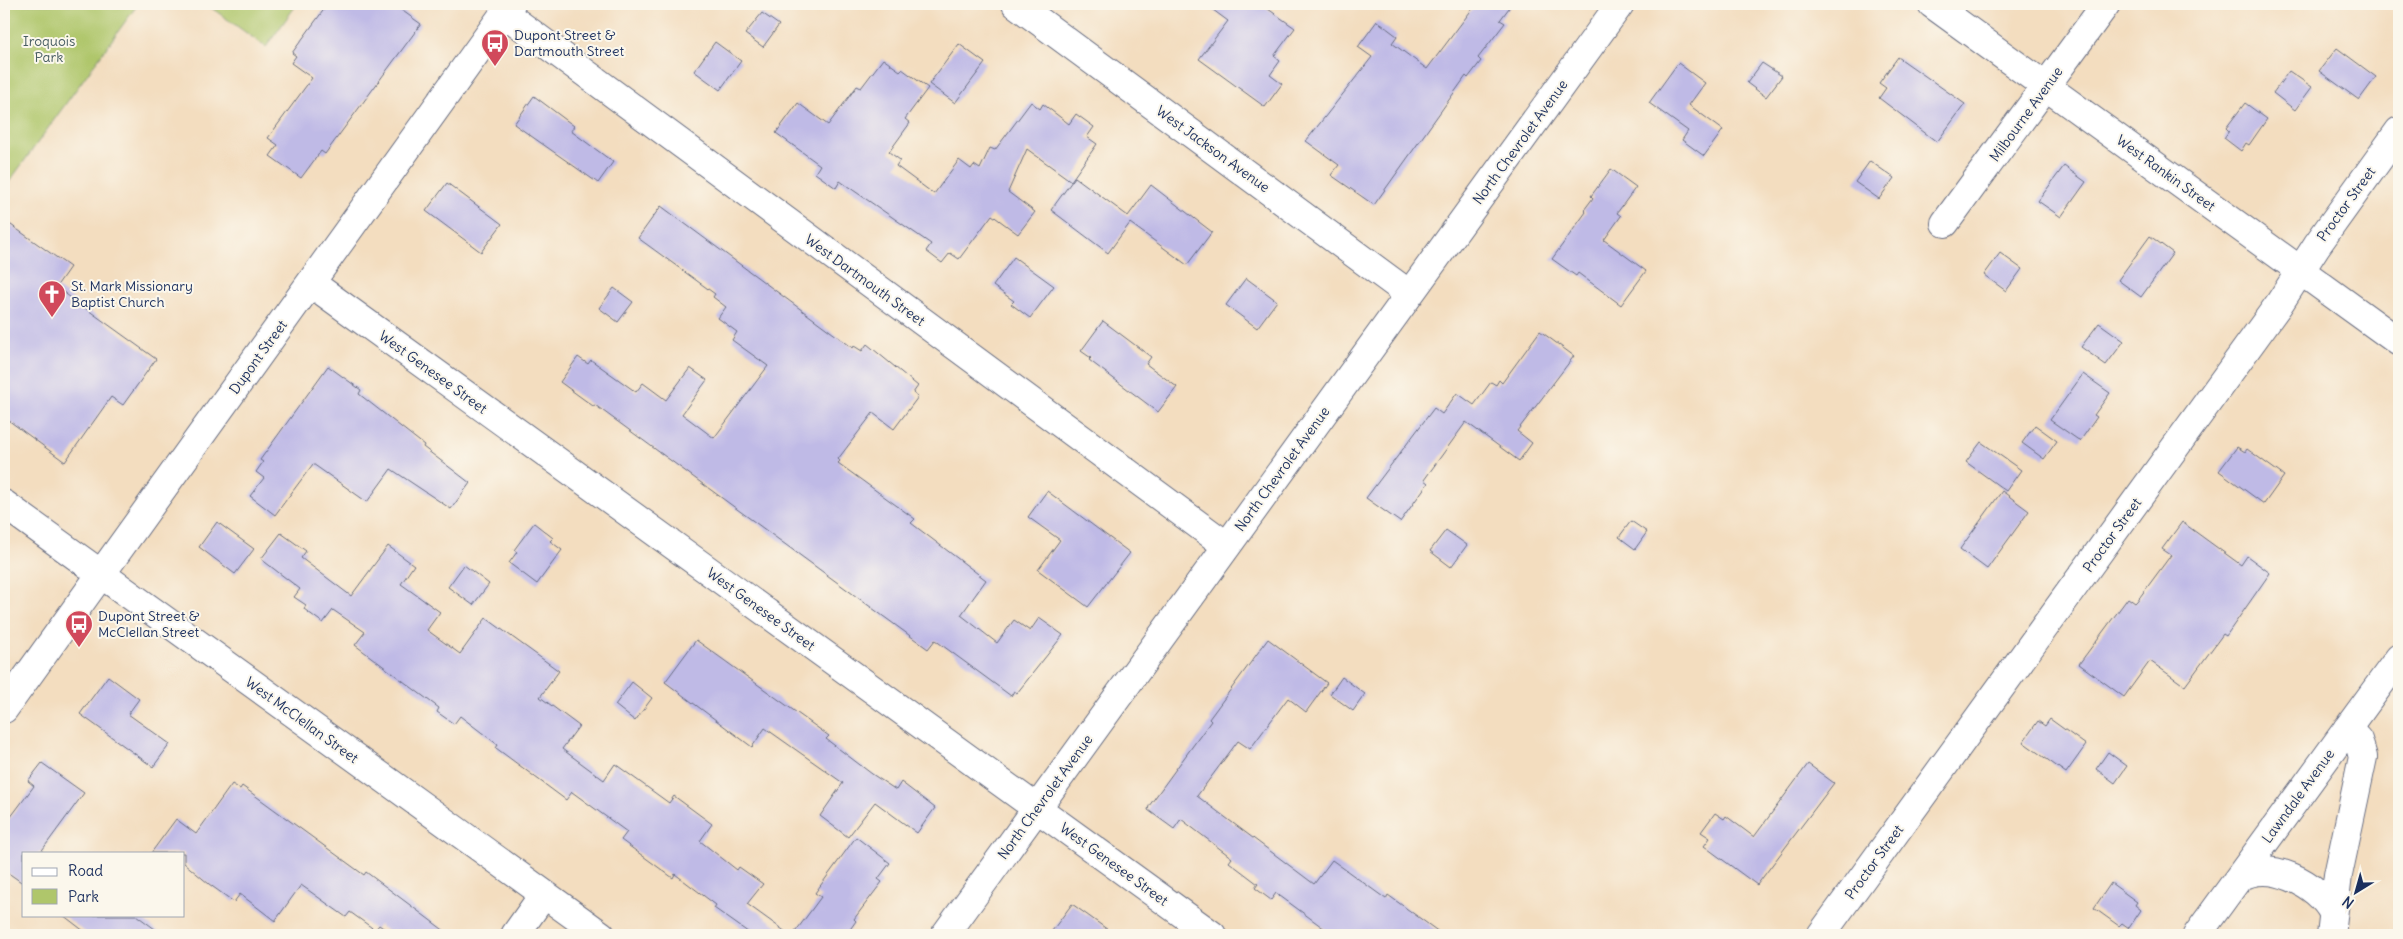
<svg xmlns="http://www.w3.org/2000/svg" width="2403" height="939" font-family="Delius,sans-serif">
  <style>
    .green { fill: #afc66b; stroke: #657a64 }
    .building { fill: #bfbae6 }
    .lines { fill: none; stroke-linecap: round; stroke-linejoin: round }
    .minor-casing { stroke: #676c80; stroke-width: 30 }
    .minor { stroke: #fff; stroke-width: 28 }
    .labels { text-anchor: middle; dominant-baseline: central; stroke-width: 4; stroke-linejoin: round; paint-order: stroke }
    .poi-label { font-size: 14px; fill: #1b2f5e; stroke: #fbf7ec; text-anchor: start }
    .park-label { font-size: 14px; fill: #475c62; stroke: #fbf7ec }
    .street-label { font-size: 14px; fill: #1b2f5e; stroke: #fbf7ec }
  </style>
  <rect width="100%" height="100%" fill="#fbf7ec"/>
  <filter id="ink" filterUnits="userSpaceOnUse"><feTurbulence type="fractalNoise" baseFrequency=".02" numOctaves="2"/><feDisplacementMap in="SourceGraphic" scale="10" xChannelSelector="R" yChannelSelector="G"/><feConvolveMatrix kernelMatrix="1 2 1 2 8 2 1 2 1" color-interpolation-filters="sRGB"/></filter>
  <filter id="wash" filterUnits="userSpaceOnUse"><feTurbulence type="fractalNoise" baseFrequency=".0096" numOctaves="4" result="noise"/><feDisplacementMap in="SourceGraphic" scale="20" xChannelSelector="R" yChannelSelector="G"/><feGaussianBlur stdDeviation="1.12" result="paint"/><feColorMatrix in="noise" values="0 0 0 0 0 0 0 0 0 0 0 0 0 0 0 0 0 1.4 0 .05"/><feComposite in="paint" operator="in"/></filter>
  <g filter="url(#wash)">
    <rect width="100%" height="100%" fill="#f3ddbf"/>
    <path class="green" d="M 4,4 L 138,4 L 4,189 Z
      M 206,4 L 297,4 L 266,47 Z"/>
    <g id="blocks">
      <path class="building" d="M 328,4 L 393,4 L 421,24 L 325,154 L 321,151 L 301,178 L 270,156 L 278,145 L 268,138 L 312,78 L 291,63 L 296,56 L 292,53 Z
        M 1205,4 L 1261,4 L 1295,28 L 1274,56 L 1280,61 L 1270,75 L 1282,84 L 1265,107 L 1199,59 L 1228,21 Z
        M 1476,4 L 1512,4 L 1500,20 L 1505,23 L 1478,58 L 1481,61 L 1468,78 L 1466,76 L 1374,205 L 1331,175 L 1339,165 L 1306,141 L 1372,57 L 1358,47 L 1377,21 L 1397,36 L 1392,43 L 1427,69 Z
        M 762,13 L 779,25 L 763,47 L 745,34 Z
        M 715,42 L 741,61 L 720,90 L 694,71 Z
        M 959,44 L 985,63 L 955,103 L 929,84 Z
        M 2337,48 L 2376,77 L 2359,100 L 2319,71 Z
        M 1898,57 L 1965,104 L 1937,142 L 1879,98 L 1886,88 L 1879,83 Z
        M 883,59 L 900,71 L 902,69 L 928,88 L 905,119 L 910,123 L 889,152 L 900,160 L 896,166 L 934,194 L 959,160 L 971,169 L 974,165 L 980,169 L 990,148 L 995,150 L 1031,102 L 1040,109 L 1043,104 L 1069,124 L 1076,114 L 1094,127 L 1087,137 L 1097,144 L 1071,181 L 1027,149 L 1008,192 L 1035,212 L 1018,234 L 992,215 L 959,259 L 950,253 L 942,263 L 926,251 L 931,244 L 840,181 L 836,188 L 815,173 L 820,165 L 776,133 L 798,103 L 828,125 L 857,86 L 861,88 Z
        M 1678,63 L 1705,83 L 1689,105 L 1723,130 L 1704,156 L 1682,140 L 1688,131 L 1649,103 Z
        M 1762,63 L 1782,76 L 1766,97 L 1747,83 Z
        M 2289,71 L 2312,87 L 2295,110 L 2273,93 Z
        M 534,96 L 574,126 L 571,131 L 613,162 L 598,183 L 514,124 Z
        M 2245,103 L 2267,119 L 2249,145 L 2246,143 L 2241,151 L 2224,138 L 2229,131 L 2226,128 Z
        M 1870,161 L 1894,178 L 1879,199 L 1855,182 Z
        M 2064,166 L 2086,182 L 2061,217 L 2038,201 Z
        M 1611,169 L 1636,187 L 1617,213 L 1621,216 L 1604,240 L 1646,271 L 1621,305 L 1578,273 L 1576,276 L 1552,259 L 1586,212 L 1584,210 L 1593,198 L 1591,196 Z
        M 1075,177 L 1128,216 L 1151,185 L 1212,232 L 1187,265 L 1130,223 L 1108,253 L 1051,210 Z
        M 447,183 L 502,224 L 481,252 L 426,211 Z
        M 661,206 L 853,348 L 854,346 L 862,351 L 867,344 L 918,386 L 913,393 L 918,397 L 894,429 L 873,413 L 838,459 L 840,461 L 838,463 L 915,519 L 911,523 L 986,580 L 961,615 L 997,643 L 1014,620 L 1030,631 L 1039,618 L 1063,635 L 1017,693 L 1014,691 L 1011,696 L 935,640 L 928,649 L 595,405 L 593,406 L 560,382 L 578,357 L 588,364 L 591,360 L 636,392 L 643,383 L 666,400 L 690,368 L 707,380 L 682,414 L 714,438 L 768,366 L 732,340 L 737,332 L 718,318 L 726,307 L 713,297 L 715,294 L 638,238 Z
        M 4,220 L 70,267 L 56,287 L 156,359 L 123,405 L 111,397 L 65,462 L 4,417 Z
        M 2150,236 L 2173,253 L 2141,297 L 2118,280 Z
        M 2000,253 L 2022,269 L 2006,291 L 1984,275 Z
        M 1014,257 L 1054,286 L 1030,318 L 1011,304 L 1014,301 L 993,286 Z
        M 1246,278 L 1277,301 L 1257,328 L 1226,305 Z
        M 614,288 L 633,302 L 618,322 L 599,308 Z
        M 1103,321 L 1151,357 L 1146,364 L 1177,387 L 1158,412 L 1089,360 L 1091,358 L 1081,351 Z
        M 2099,323 L 2124,341 L 2106,365 L 2081,347 Z
        M 1540,331 L 1574,356 L 1517,431 L 1532,443 L 1519,461 L 1466,422 L 1424,480 L 1428,483 L 1400,522 L 1366,498 L 1434,408 L 1442,414 L 1457,393 L 1474,405 L 1491,382 L 1496,385 L 1499,380 L 1502,383 Z
        M 328,366 L 361,390 L 359,394 L 424,445 L 423,447 L 470,483 L 451,509 L 391,469 L 367,502 L 313,464 L 275,515 L 250,496 L 264,478 L 256,472 L 263,462 L 260,460 Z
        M 2083,374 L 2110,393 L 2094,415 L 2097,417 L 2080,441 L 2050,420 Z
        M 2035,425 L 2057,441 L 2044,459 L 2022,443 Z
        M 1981,442 L 2021,470 L 2006,491 L 1966,462 Z
        M 2237,447 L 2245,452 L 2247,449 L 2284,476 L 2264,504 L 2219,471 Z
        M 1047,491 L 1130,553 L 1088,607 L 1038,570 L 1060,540 L 1028,517 Z
        M 2002,491 L 2029,511 L 1987,569 L 1960,549 Z
        M 1631,521 L 1647,532 L 1635,549 L 1619,537 Z
        M 217,522 L 254,549 L 235,574 L 199,547 Z
        M 2182,522 L 2241,565 L 2247,556 L 2270,573 L 2226,636 L 2223,634 L 2185,686 L 2150,661 L 2124,697 L 2079,664 L 2128,598 L 2135,603 L 2137,601 L 2171,555 L 2162,549 Z
        M 534,523 L 553,538 L 550,541 L 562,550 L 537,584 L 509,563 L 517,552 L 514,550 Z
        M 1446,530 L 1467,545 L 1451,567 L 1430,551 Z
        M 281,533 L 306,551 L 301,558 L 351,596 L 388,546 L 414,565 L 401,584 L 440,612 L 427,630 L 460,654 L 486,618 L 559,671 L 540,697 L 579,726 L 562,749 L 604,780 L 615,764 L 669,803 L 674,796 L 712,824 L 700,841 L 737,870 L 739,867 L 763,884 L 747,904 L 790,935 L 752,935 L 714,908 L 716,905 L 675,874 L 673,878 L 621,840 L 627,832 L 572,792 L 566,800 L 496,748 L 498,745 L 460,716 L 454,724 L 437,712 L 439,708 L 355,645 L 365,632 L 333,610 L 323,623 L 304,609 L 306,605 L 294,597 L 300,589 L 261,559 Z
        M 464,565 L 489,584 L 473,605 L 448,587 Z
        M 1268,639 L 1327,683 L 1306,712 L 1288,698 L 1250,749 L 1238,741 L 1197,796 L 1314,884 L 1332,860 L 1386,899 L 1388,895 L 1443,935 L 1333,935 L 1276,893 L 1271,900 L 1255,888 L 1258,884 L 1229,862 L 1232,858 L 1181,819 L 1174,829 L 1148,810 L 1149,806 L 1211,721 L 1209,719 Z
        M 696,640 L 829,736 L 826,739 L 872,774 L 896,790 L 901,782 L 935,808 L 917,833 L 875,802 L 848,837 L 820,816 L 843,783 L 765,728 L 752,747 L 665,682 Z
        M 108,676 L 139,699 L 128,714 L 170,744 L 153,767 L 80,714 Z
        M 1342,677 L 1365,694 L 1353,711 L 1330,694 Z
        M 632,682 L 652,698 L 635,721 L 615,705 Z
        M 2050,719 L 2086,745 L 2066,773 L 2023,742 L 2038,721 L 2045,726 Z
        M 2108,752 L 2127,766 L 2115,783 L 2096,769 Z
        M 42,763 L 84,793 L 40,853 L 24,853 L 24,884 L 4,870 L 4,826 L 34,786 L 28,781 Z
        M 1808,764 L 1834,783 L 1757,885 L 1704,846 L 1710,838 L 1701,832 L 1715,813 L 1724,819 L 1726,816 L 1754,837 Z
        M 232,784 L 240,789 L 242,786 L 364,875 L 366,872 L 450,935 L 393,935 L 379,925 L 375,930 L 350,912 L 346,917 L 301,885 L 275,921 L 240,894 L 234,902 L 209,884 L 184,863 L 184,853 L 151,853 L 176,819 L 196,834 Z
        M 856,837 L 890,863 L 878,879 L 882,882 L 854,919 L 856,921 L 846,935 L 793,935 L 821,897 L 815,893 Z
        M 2111,883 L 2137,902 L 2135,905 L 2141,910 L 2129,928 L 2122,923 L 2119,926 L 2094,908 Z
        M 1072,904 L 1115,935 L 1049,935 Z
        M 63,915 L 136,915 L 163,935 L 89,935 Z"/>
    </g>
  </g>
  <g filter="url(#ink)">
    <use href="#blocks" fill-opacity="0" stroke="#676c80" stroke-width="1"/>
    <g class="lines">
      <g class="minor-casing">
        <path id="minor" d="M 1016,4 L 1409,294
          M 1932,4 L 2399,342
          M 504,13 L 1227,546
          M 1945,223 L 2106,4
          M 311,283 L 1212,935
          M 4,504 L 601,935
          M 4,709 L 511,4
          M 2239,878 C 2268,858 2319,884 2333,913
          M 515,935 L 544,894
          M 945,935 L 1620,4
          M 1821,935 L 2279,304 L 2317,245 L 2399,131
          M 2197,935 L 2399,658
          M 2331,935 L 2338,875 L 2363,757 L 2358,740 L 2347,729"/>
      </g>
      <use href="#minor" class="minor"/>
    </g>
  </g>
  <defs>
    <g id="bus-pin" transform="scale(1.4375)"><path d="M0 17L-7.5 6A9.5 9.5 0 1 1 7.5 6Z" fill="#d1495b" stroke="#fbf7ec"/><path d="M-5-6H5V4H4V6H2V4H-2V6H-4V4H-5ZM-3.5-4V0h7V-4ZM-3.5 1.2v1.5H-2V1.2ZM2 1.2v1.5H3.5V1.2Z" fill="#fff"/></g>
    <g id="church-pin" transform="scale(1.4375)"><path d="M0 17L-7.5 6A9.5 9.5 0 1 1 7.5 6Z" fill="#d1495b" stroke="#fbf7ec"/><path d="M-1.2-6h2.4v3.5h3.3v2.4h-3.3V6h-2.4V-.1h-3.3v-2.4h3.3Z" fill="#fff"/></g>
  </defs>
  <g fill-rule="evenodd">
    <use href="#bus-pin" x="495" y="43"/>
    <use href="#church-pin" x="52" y="294"/>
    <use href="#bus-pin" x="79" y="624"/>
  </g>
  <g class="labels">
    <g class="poi-label">
      <text x="514" y="35">Dupont Street &amp;<tspan x="514" dy="16">Dartmouth Street</tspan></text>
      <text x="71" y="286">St. Mark Missionary<tspan x="71" dy="16">Baptist Church</tspan></text>
      <text x="98" y="616">Dupont Street &amp;<tspan x="98" dy="16">McClellan Street</tspan></text>
    </g>
    <g class="park-label">
      <text x="49" y="41">Iroquois<tspan x="49" dy="16">Park</tspan></text>
    </g>
    <g class="street-label">
      <text transform="translate(2026 114) rotate(-54)">Milbourne Avenue</text>
      <text transform="translate(1520 142) rotate(-54)">North Chevrolet Avenue</text>
      <text transform="translate(1213 149) rotate(36)">West Jackson Avenue</text>
      <text transform="translate(2166 173) rotate(36)">West Rankin Street</text>
      <text transform="translate(2346 204) rotate(-54)">Proctor Street</text>
      <text transform="translate(865 280) rotate(36)">West Dartmouth Street</text>
      <text transform="translate(258 357) rotate(-54)">Dupont Street</text>
      <text transform="translate(433 372) rotate(36)">West Genesee Street</text>
      <text transform="translate(1282 469) rotate(-54)">North Chevrolet Avenue</text>
      <text transform="translate(2112 535) rotate(-54)">Proctor Street</text>
      <text transform="translate(761 609) rotate(36)">West Genesee Street</text>
      <text transform="translate(302 720) rotate(36)">West McClellan Street</text>
      <text transform="translate(2298 796) rotate(-54)">Lawndale Avenue</text>
      <text transform="translate(1045 797) rotate(-54)">North Chevrolet Avenue</text>
      <text transform="translate(1874 862) rotate(-54)">Proctor Street</text>
      <text transform="translate(1114 864) rotate(36)">West Genesee Street</text>
    </g>
  </g>
  <rect width="2403" height="939" fill="none" stroke="#fbf7ec" stroke-width="20"/>
  <rect x="22" y="852" width="162" height="65" fill="#fbf7ec" stroke="#a1a7b3"/>
  <rect x="32" y="868" width="25" height="8" fill="#ffffff" stroke="#a1a7b3"/>
  <text x="68" y="876" font-size="15" fill="#1b2f5e">Road</text>
  <rect x="32" y="889" width="25" height="15" fill="#afc66b" stroke="#a1a7b3"/>
  <text x="68" y="902" font-size="15" fill="#1b2f5e">Park</text>
  <g transform="translate(2356 892) rotate(217)" stroke="#fbf7ec" stroke-width="4" paint-order="stroke">
  <path d="M0-4L9 19L0 12L-9 19Z" fill="#1b2f5e"/>
  <text y="-8" font-size="14" font-weight="bold" text-anchor="middle" fill="#1b2f5e">N</text>
  </g>
</svg>
